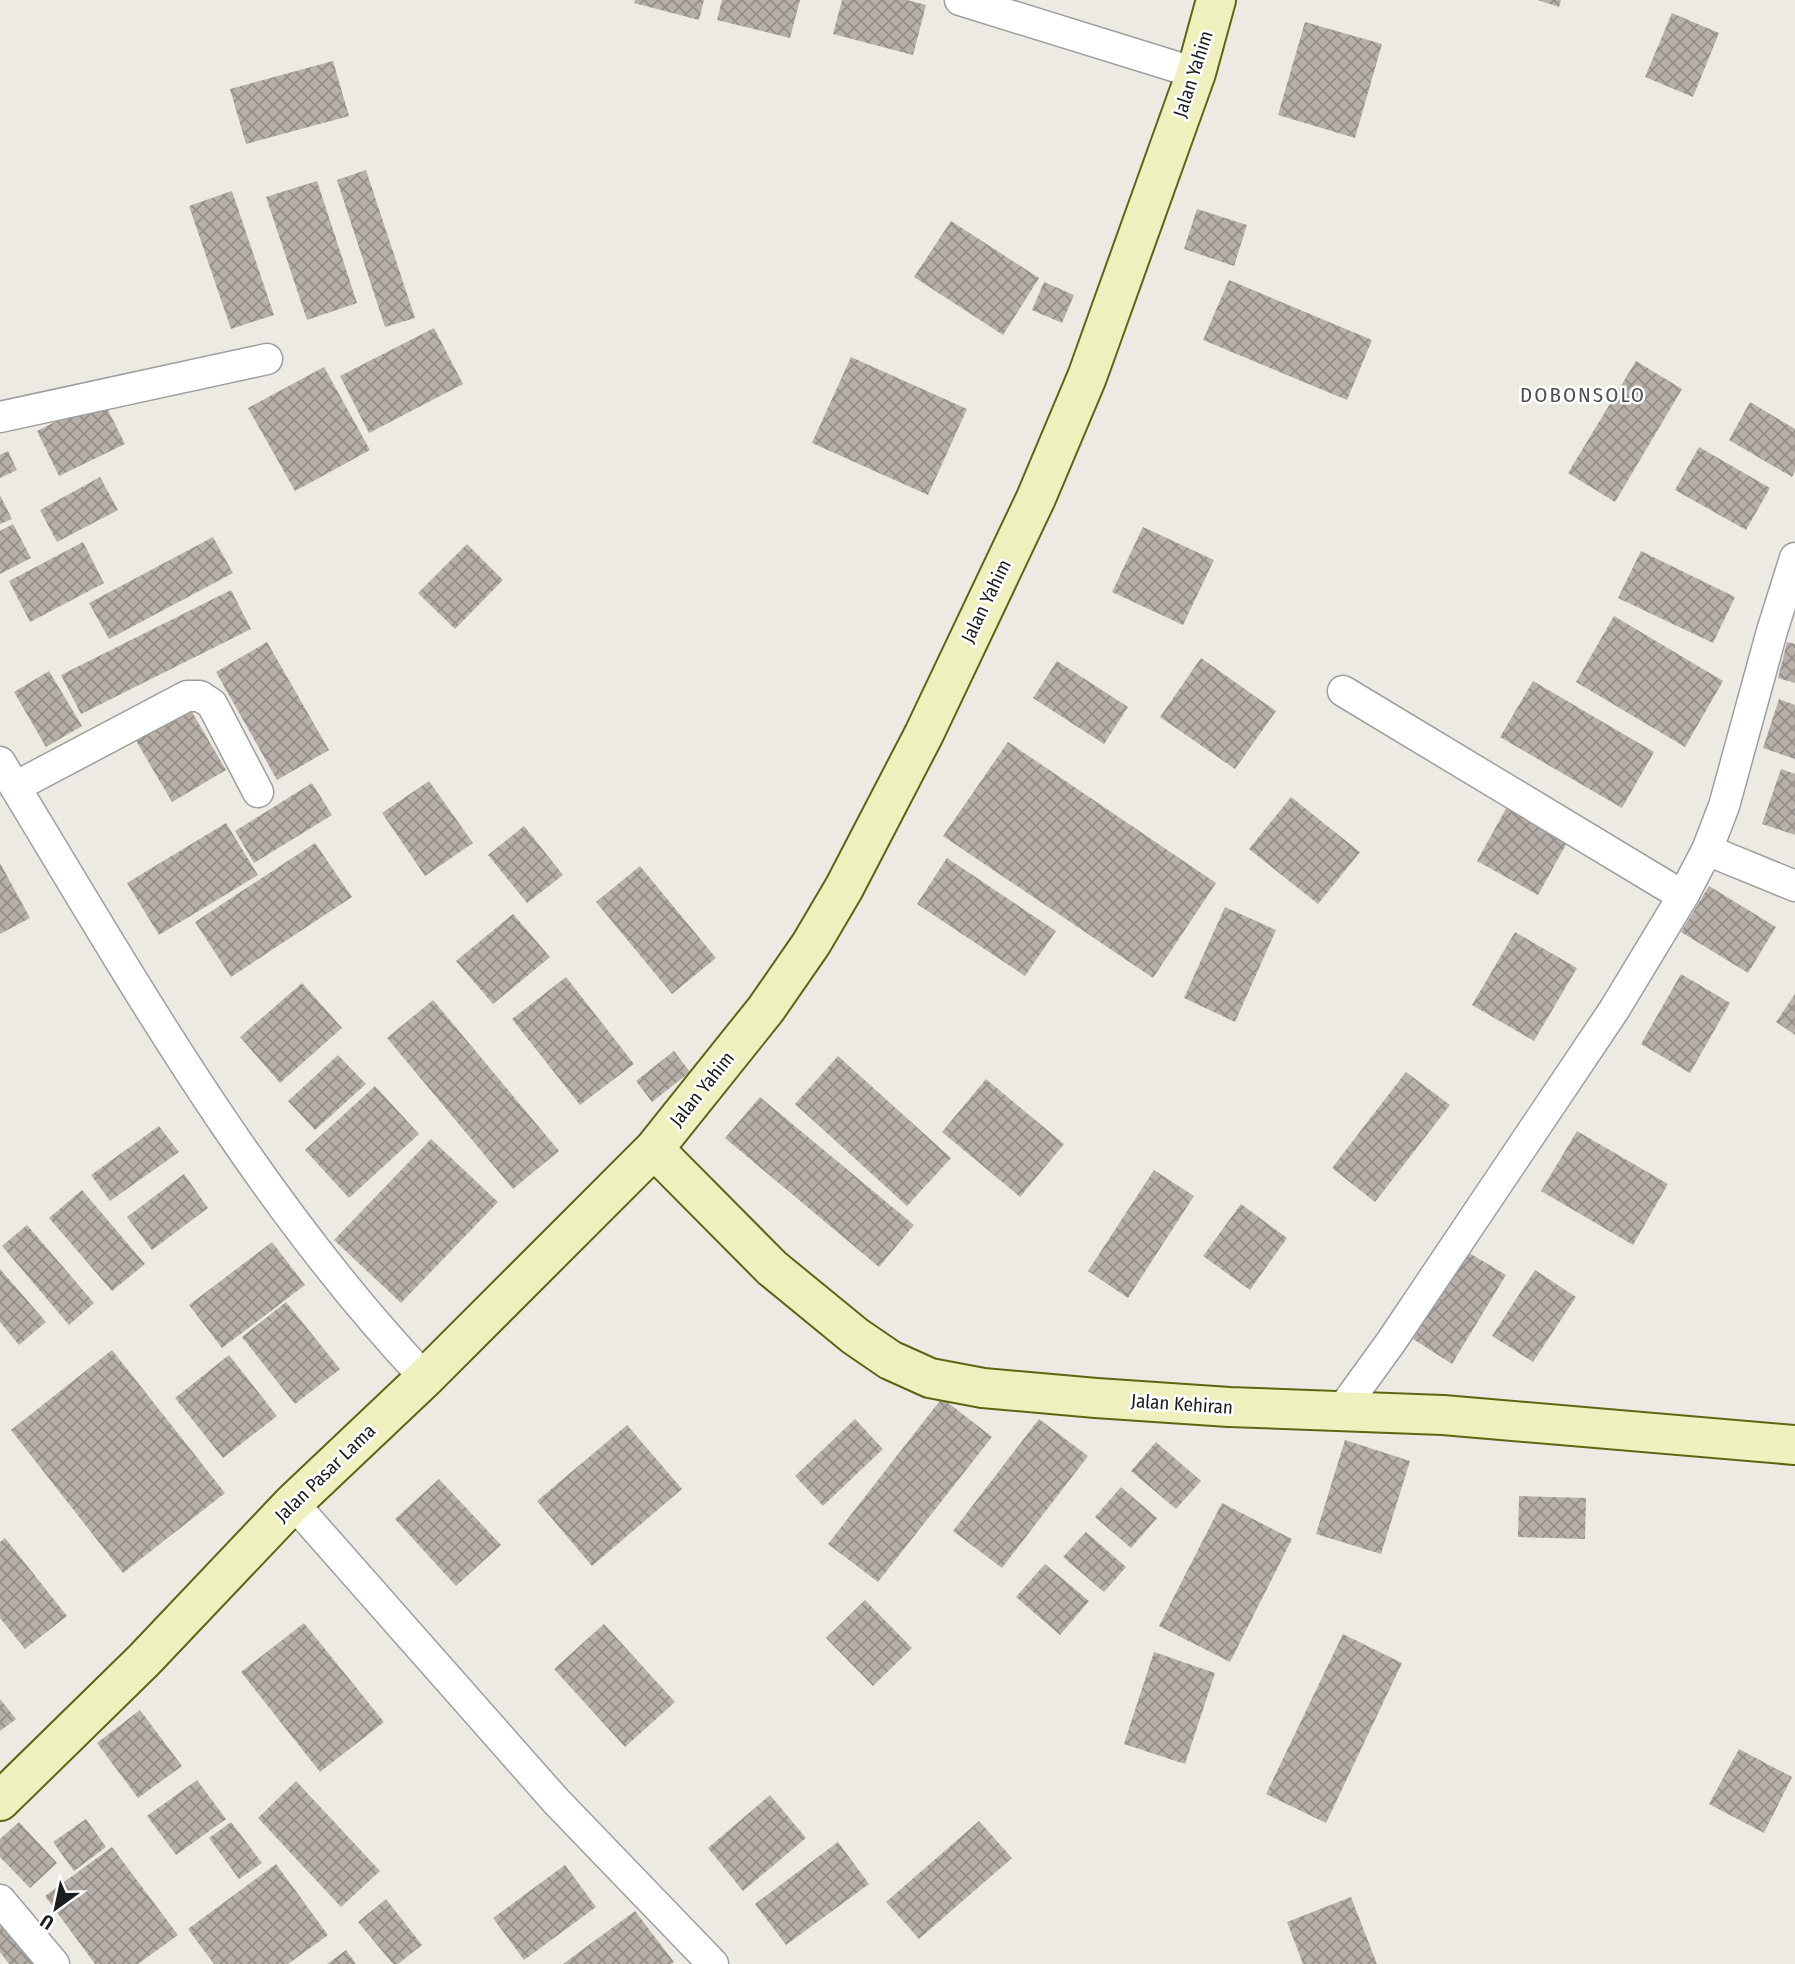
<svg xmlns="http://www.w3.org/2000/svg" width="1795" height="1964" font-family="'Fira Sans Condensed',sans-serif">
  <style>
    .building { fill: url(#building-cross-hatch) }
    .lines { fill: none; stroke-linecap: round; stroke-linejoin: round }
    .street-casing { stroke: #9e9e9e; stroke-width: 33 }
    .secondary-casing { stroke: #5c6612; stroke-width: 42 }
    .street { stroke: #fff; stroke-width: 30 }
    .secondary { stroke: #eef1be; stroke-width: 38 }
    .labels { text-anchor: middle; dominant-baseline: central; stroke-width: 5; stroke-linejoin: round; paint-order: stroke }
    .street-label { font-size: 19px; fill: #1d1d1d; stroke: #fff }
    .neighbourhood-label { font-size: 21px; letter-spacing: 2px; fill: #505050; stroke: #fff }
  </style>
  <defs>
    <pattern id="building-cross-hatch" width="8" height="8" patternUnits="userSpaceOnUse" patternTransform="scale(1.75)"><rect width="8" height="8" fill="#b6afaa"/><path d="M0 0l8 8M0 8l8-8" fill="none" stroke="#938e8a"/></pattern>
  </defs>
  <rect width="100%" height="100%" fill="#edeae4"/>
  <path class="building" d="M 635,0 L 704,0 L 699,20 L 634,3 Z
    M 722,0 L 800,0 L 790,38 L 717,20 Z
    M 842,0 L 907,0 L 926,5 L 913,55 L 833,34 Z
    M 1538,0 L 1561,0 L 1559,7 Z
    M 1672,13 L 1719,33 L 1693,97 L 1645,77 Z
    M 1305,22 L 1382,44 L 1355,138 L 1278,115 Z
    M 333,61 L 349,116 L 246,144 L 230,89 Z
    M 366,170 L 415,318 L 385,327 L 337,180 Z
    M 317,181 L 357,303 L 307,320 L 266,197 Z
    M 232,191 L 274,315 L 231,329 L 189,206 Z
    M 1197,209 L 1247,225 L 1234,266 L 1184,249 Z
    M 951,221 L 1039,278 L 1003,335 L 914,277 Z
    M 1229,280 L 1372,340 L 1347,400 L 1203,340 Z
    M 1044,282 L 1074,295 L 1062,323 L 1032,310 Z
    M 434,328 L 463,384 L 369,433 L 340,376 Z
    M 851,357 L 967,409 L 928,495 L 812,443 Z
    M 1636,361 L 1682,389 L 1615,502 L 1568,473 Z
    M 324,367 L 370,450 L 295,491 L 248,408 Z
    M 102,398 L 125,444 L 59,476 L 37,431 Z
    M 1750,402 L 1795,429 L 1795,471 L 1792,477 L 1729,440 Z
    M 1699,447 L 1770,488 L 1746,530 L 1675,490 Z
    M 8,451 L 17,470 L 0,478 L 0,455 Z
    M 100,477 L 118,510 L 57,542 L 40,510 Z
    M 0,495 L 12,519 L 0,524 Z
    M 13,524 L 31,558 L 0,574 L 0,531 Z
    M 1143,527 L 1214,560 L 1183,625 L 1112,592 Z
    M 213,537 L 233,573 L 109,639 L 89,603 Z
    M 83,542 L 104,583 L 30,622 L 9,581 Z
    M 467,544 L 503,580 L 455,629 L 418,593 Z
    M 1641,551 L 1735,597 L 1713,643 L 1618,598 Z
    M 231,590 L 251,629 L 81,714 L 61,675 Z
    M 1614,616 L 1723,681 L 1685,747 L 1576,682 Z
    M 267,642 L 329,750 L 277,780 L 216,672 Z
    M 1787,642 L 1795,644 L 1795,683 L 1778,678 Z
    M 1201,658 L 1276,711 L 1235,769 L 1160,717 Z
    M 1057,661 L 1128,707 L 1104,744 L 1033,698 Z
    M 49,671 L 82,726 L 46,747 L 14,692 Z
    M 1533,681 L 1654,752 L 1622,808 L 1500,737 Z
    M 1779,699 L 1795,705 L 1795,759 L 1763,748 Z
    M 189,707 L 226,770 L 172,802 L 135,739 Z
    M 1008,742 L 1216,883 L 1153,978 L 943,836 Z
    M 1781,769 L 1795,774 L 1795,835 L 1762,824 Z
    M 429,781 L 473,843 L 425,876 L 382,813 Z
    M 312,783 L 332,815 L 254,863 L 235,831 Z
    M 1291,797 L 1360,852 L 1318,904 L 1249,849 Z
    M 1508,805 L 1569,839 L 1538,895 L 1477,861 Z
    M 226,823 L 258,875 L 159,935 L 127,883 Z
    M 524,826 L 563,875 L 527,903 L 488,855 Z
    M 315,843 L 352,897 L 231,977 L 195,922 Z
    M 947,858 L 1056,931 L 1025,976 L 917,904 Z
    M 0,863 L 30,918 L 0,934 Z
    M 640,866 L 716,958 L 672,994 L 596,902 Z
    M 1709,886 L 1776,927 L 1748,973 L 1681,932 Z
    M 1225,907 L 1276,930 L 1235,1022 L 1184,998 Z
    M 513,914 L 550,957 L 493,1004 L 456,961 Z
    M 1515,932 L 1577,968 L 1534,1041 L 1472,1005 Z
    M 1681,974 L 1730,1003 L 1690,1073 L 1641,1044 Z
    M 566,977 L 634,1064 L 580,1105 L 512,1019 Z
    M 302,983 L 342,1028 L 280,1083 L 240,1037 Z
    M 1795,994 L 1795,1035 L 1776,1022 Z
    M 433,1000 L 559,1151 L 513,1189 L 387,1038 Z
    M 674,1051 L 690,1072 L 652,1102 L 636,1081 Z
    M 338,1055 L 366,1084 L 315,1130 L 288,1101 Z
    M 838,1056 L 951,1158 L 907,1206 L 795,1104 Z
    M 1406,1072 L 1450,1105 L 1375,1202 L 1332,1168 Z
    M 986,1079 L 1064,1144 L 1020,1197 L 942,1132 Z
    M 375,1086 L 419,1134 L 349,1198 L 305,1150 Z
    M 760,1097 L 914,1225 L 879,1267 L 725,1138 Z
    M 159,1126 L 179,1152 L 110,1201 L 91,1175 Z
    M 1577,1131 L 1668,1184 L 1633,1245 L 1541,1191 Z
    M 431,1139 L 498,1202 L 401,1303 L 334,1240 Z
    M 1154,1170 L 1194,1196 L 1128,1298 L 1088,1271 Z
    M 184,1174 L 208,1208 L 152,1250 L 127,1217 Z
    M 82,1190 L 145,1264 L 112,1291 L 49,1218 Z
    M 1241,1204 L 1287,1238 L 1250,1290 L 1203,1256 Z
    M 27,1225 L 94,1303 L 69,1325 L 2,1246 Z
    M 272,1242 L 305,1285 L 222,1348 L 189,1305 Z
    M 1466,1251 L 1506,1275 L 1452,1364 L 1413,1339 Z
    M 0,1269 L 46,1322 L 19,1345 L 0,1322 Z
    M 1535,1270 L 1576,1297 L 1533,1362 L 1492,1336 Z
    M 286,1302 L 340,1369 L 295,1404 L 242,1337 Z
    M 112,1350 L 225,1493 L 123,1573 L 11,1430 Z
    M 229,1355 L 277,1416 L 223,1458 L 175,1398 Z
    M 942,1398 L 992,1437 L 878,1582 L 828,1544 Z
    M 855,1419 L 883,1449 L 823,1506 L 795,1476 Z
    M 1039,1419 L 1088,1456 L 1002,1568 L 953,1531 Z
    M 627,1425 L 682,1489 L 592,1566 L 537,1501 Z
    M 1345,1440 L 1410,1461 L 1381,1554 L 1316,1534 Z
    M 1156,1442 L 1201,1481 L 1176,1509 L 1131,1471 Z
    M 439,1479 L 501,1545 L 456,1586 L 395,1519 Z
    M 1121,1487 L 1157,1518 L 1131,1548 L 1095,1517 Z
    M 1519,1496 L 1586,1498 L 1585,1539 L 1518,1537 Z
    M 1222,1503 L 1292,1539 L 1230,1662 L 1159,1626 Z
    M 1086,1532 L 1126,1567 L 1104,1592 L 1063,1557 Z
    M 5,1538 L 67,1616 L 25,1649 L 0,1618 L 0,1542 Z
    M 1045,1564 L 1089,1601 L 1060,1635 L 1016,1597 Z
    M 865,1600 L 912,1648 L 873,1686 L 826,1638 Z
    M 304,1623 L 384,1722 L 320,1772 L 241,1672 Z
    M 604,1624 L 675,1702 L 625,1747 L 554,1669 Z
    M 1343,1634 L 1402,1663 L 1326,1823 L 1266,1794 Z
    M 1154,1652 L 1215,1673 L 1185,1764 L 1124,1744 Z
    M 0,1699 L 16,1719 L 0,1731 Z
    M 140,1710 L 182,1766 L 138,1798 L 97,1743 Z
    M 1739,1749 L 1792,1777 L 1764,1833 L 1709,1804 Z
    M 197,1780 L 226,1819 L 176,1855 L 147,1816 Z
    M 296,1781 L 380,1871 L 341,1907 L 258,1818 Z
    M 770,1795 L 806,1838 L 743,1891 L 708,1848 Z
    M 86,1819 L 106,1847 L 74,1871 L 53,1842 Z
    M 979,1821 L 1012,1858 L 919,1939 L 886,1902 Z
    M 19,1822 L 57,1863 L 30,1888 L 0,1857 L 0,1839 Z
    M 231,1822 L 262,1863 L 239,1879 L 209,1838 Z
    M 838,1842 L 869,1884 L 786,1945 L 755,1904 Z
    M 112,1847 L 178,1935 L 138,1964 L 95,1964 L 45,1896 Z
    M 276,1864 L 328,1935 L 288,1964 L 214,1964 L 188,1929 Z
    M 565,1865 L 596,1907 L 524,1960 L 493,1918 Z
    M 1351,1897 L 1377,1964 L 1303,1964 L 1287,1922 Z
    M 386,1899 L 422,1945 L 398,1964 L 393,1964 L 358,1922 Z
    M 635,1911 L 674,1962 L 671,1964 L 563,1964 Z
    M 0,1912 L 40,1964 L 9,1964 L 0,1952 Z
    M 346,1950 L 356,1964 L 327,1964 Z"/>
  <g class="lines">
    <g class="street-casing">
      <path id="street" d="M 960,0 L 1196,73
        M 0,417 L 267,359
        M 1343,691 L 1683,896
        M 0,762 C 129,974 253,1196 425,1378
        M 15,787 L 187,696 L 200,696 L 212,704 L 258,792
        M 1707,850 L 1795,886
        M 1341,1411 L 1391,1342 L 1614,1010 L 1683,896 L 1707,850 L 1724,806 L 1772,631 L 1795,558
        M 293,1503 L 556,1801 L 713,1964
        M 0,1900 L 54,1964"/>
    </g>
    <g class="secondary-casing">
      <path id="secondary" d="M 654,1149 L 772,1268 L 855,1336 L 890,1360 L 930,1378 L 983,1388 L 1096,1398 L 1229,1407 L 1443,1415 L 1795,1445
        M 0,1801 L 144,1660 L 293,1503 L 425,1378 L 654,1149 L 766,1009 L 811,944 L 844,888 L 924,734 L 1036,498 L 1087,377 L 1196,73 L 1216,0"/>
    </g>
    <use href="#street" class="street"/>
    <use href="#secondary" class="secondary"/>
  </g>
  <g class="labels">
    <g class="street-label">
      <text transform="translate(1193 74) rotate(-72)">Jalan Yahim</text>
      <text transform="translate(986 601) rotate(-64)">Jalan Yahim</text>
      <text transform="translate(702 1089) rotate(-51)">Jalan Yahim</text>
      <text transform="translate(1182 1404) rotate(4)">Jalan Kehiran</text>
      <text transform="translate(325 1473) rotate(-44)">Jalan Pasar Lama</text>
    </g>
    <g class="neighbourhood-label">
      <text x="1583" y="395">DOBONSOLO</text>
    </g>
  </g>
  <g transform="translate(56 1908) rotate(213)" stroke="#ffffff" stroke-width="5" paint-order="stroke">
  <path d="M0-5L12 26L0 18L-12 26Z" fill="#1d1d1d"/>
  <text y="-10" font-size="19" font-weight="bold" text-anchor="middle" fill="#1d1d1d">U</text>
  </g>
</svg>
